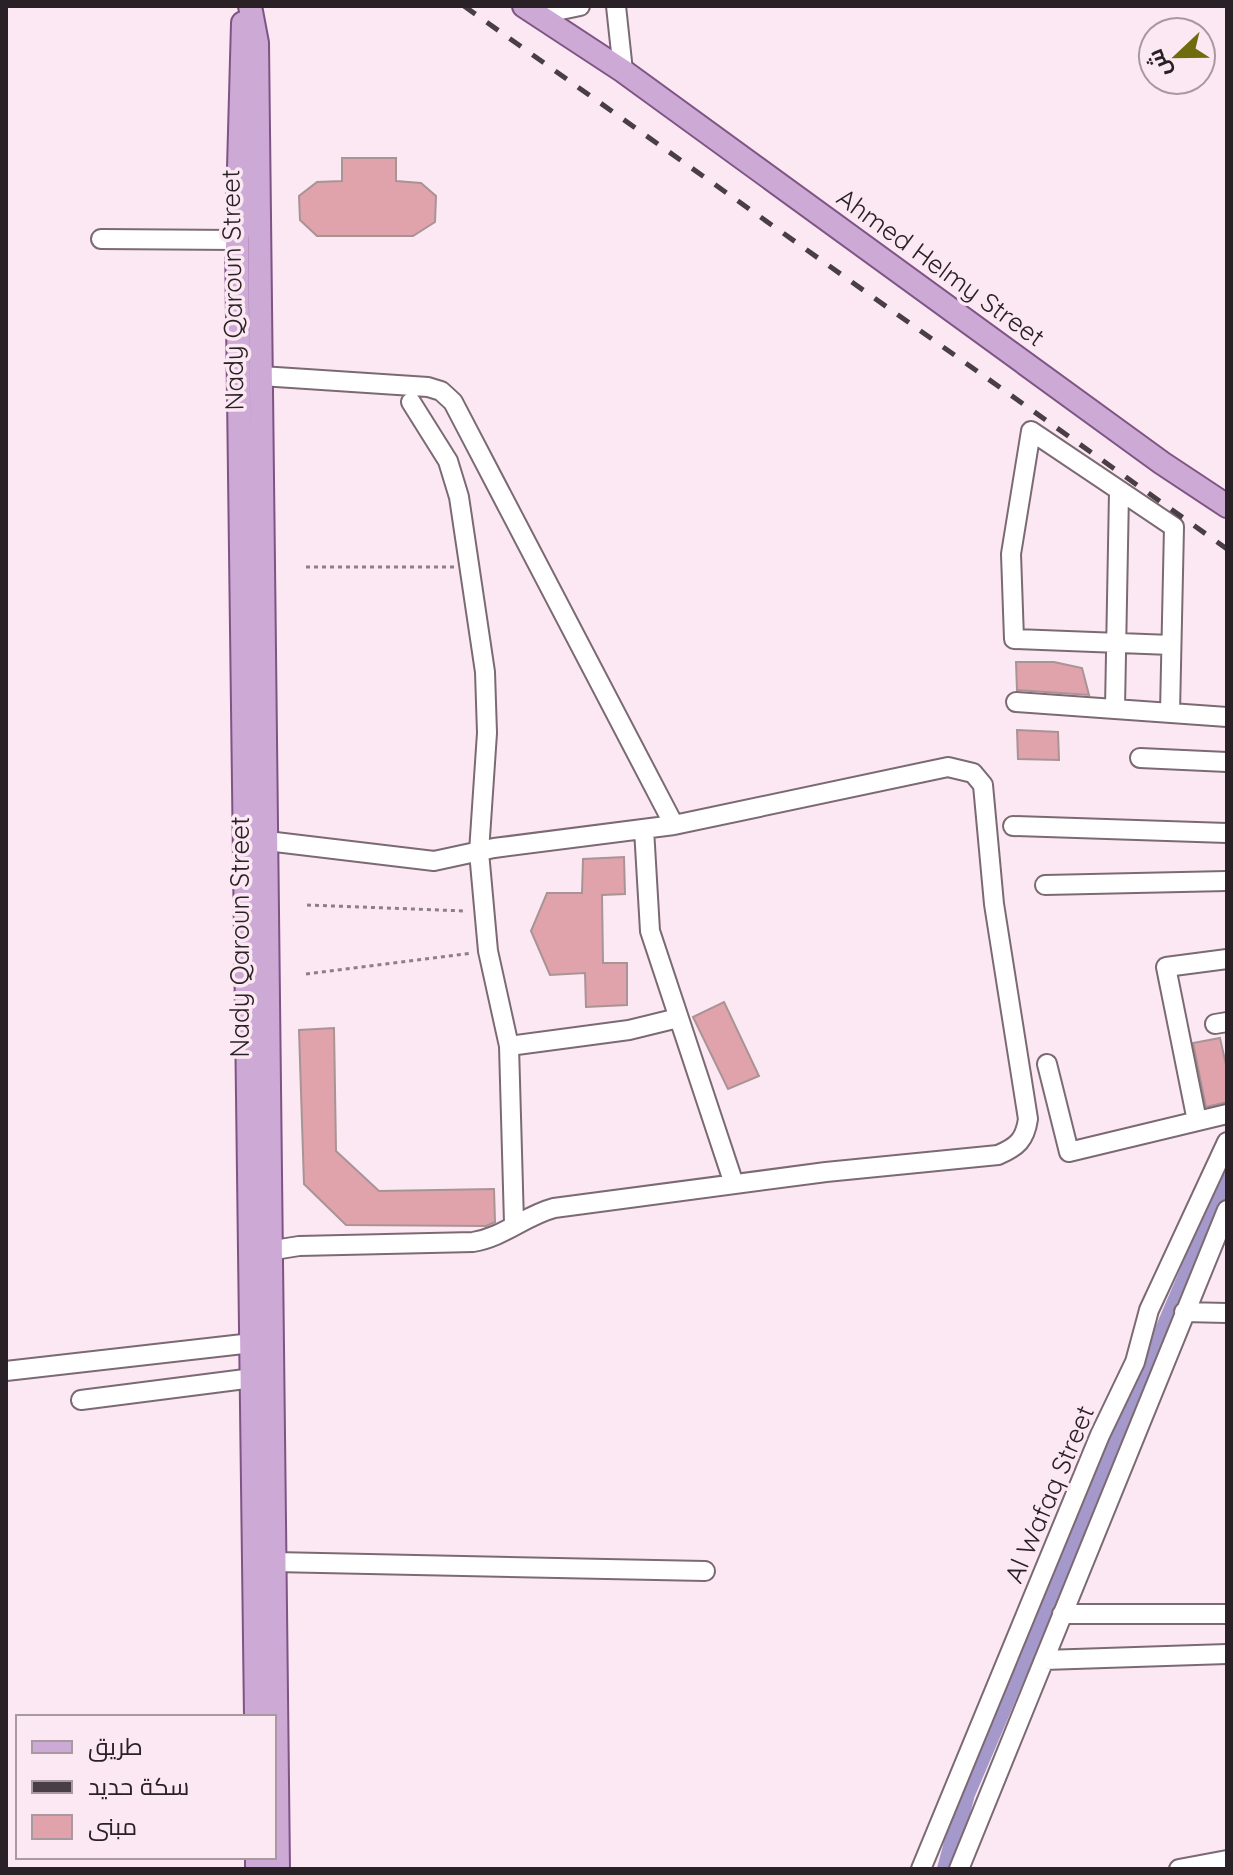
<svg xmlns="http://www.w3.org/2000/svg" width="1233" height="1875" font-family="Quicksand,Cairo,sans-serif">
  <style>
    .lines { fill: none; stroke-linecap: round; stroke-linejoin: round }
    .canal { stroke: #a599cc; stroke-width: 18 }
    .building { fill: #e0a3ac; stroke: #a89395; stroke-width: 2 }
    .minor-casing { stroke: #7b6a73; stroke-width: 22 }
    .major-casing { stroke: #7e5485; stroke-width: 26 }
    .path { stroke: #8d7f86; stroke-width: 3; stroke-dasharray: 4 4; stroke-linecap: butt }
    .minor { stroke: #fff; stroke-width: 18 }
    .major { stroke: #cda9d5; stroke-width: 22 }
    .rail { stroke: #483e43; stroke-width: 5; stroke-dasharray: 14 14; stroke-linecap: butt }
    .labels { text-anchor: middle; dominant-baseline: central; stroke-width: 7; stroke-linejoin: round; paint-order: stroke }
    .street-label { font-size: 26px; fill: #292125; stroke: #fce8f2 }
  </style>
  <rect width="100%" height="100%" fill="#fce8f2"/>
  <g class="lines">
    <path class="canal" d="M 946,1869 L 966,1794 L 1227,1182"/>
  </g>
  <path class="building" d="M 342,158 L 396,158 L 396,181 L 421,183 L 436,196 L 435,222 L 413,236 L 317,236 L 300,220 L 299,196 L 317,182 L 342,181 Z
    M 1016,662 L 1054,662 L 1082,668 L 1089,695 L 1017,690 Z
    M 1017,730 L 1058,732 L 1059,760 L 1018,759 Z
    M 624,857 L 625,894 L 602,895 L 603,963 L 627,963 L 627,1005 L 586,1007 L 585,973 L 550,975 L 531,931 L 547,893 L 582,893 L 583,859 Z
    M 724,1002 L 759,1076 L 728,1089 L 693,1017 Z
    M 334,1028 L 336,1151 L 379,1191 L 494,1189 L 495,1222 L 486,1226 L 346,1225 L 304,1184 L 299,1030 Z
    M 1220,1038 L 1227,1069 L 1227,1102 L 1206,1107 L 1193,1043 Z"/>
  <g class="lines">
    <g class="minor-casing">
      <path id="minor" d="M 616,6 L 623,71
        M 537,15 L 580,6
        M 101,239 L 237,240
        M 261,376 L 428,387 L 441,391 L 453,402 L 674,825
        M 411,402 L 448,461 L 459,497 L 485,672 L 487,733 L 479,852 L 488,951 L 509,1046 L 514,1223
        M 1016,702 L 1227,717
        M 1115,708 L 1119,492
        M 1170,712 L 1174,527 L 1031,431 L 1011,554 L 1014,639 L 1171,645
        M 1140,758 L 1227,762
        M 1013,826 L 1227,833
        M 644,829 L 650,931 L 734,1184
        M 267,841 L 434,861 L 494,848 L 674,825 L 948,767 L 973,773 L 983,785 L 994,904 L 1028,1119 C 1025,1140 1017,1147 998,1155 L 826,1172 L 554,1208 C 524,1216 504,1237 473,1242 L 299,1246 L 268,1251
        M 1045,885 L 1227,881
        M 1215,1024 L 1227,1022
        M 509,1046 L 629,1030 L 678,1018
        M 1047,1064 L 1069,1152 L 1227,1114
        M 1197,1121 L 1166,967 L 1227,959
        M 1184,1312 L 1227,1313
        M 6,1371 L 252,1343
        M 81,1400 L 253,1378
        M 274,1562 L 705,1571
        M 1062,1614 L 1227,1614
        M 1044,1660 L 1227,1654
        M 921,1869 L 1100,1435 L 1135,1362 L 1149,1310 L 1227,1142
        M 959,1869 L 1227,1210
        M 1179,1869 L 1227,1860"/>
    </g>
    <g class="major-casing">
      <path id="major" d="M 250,6 L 257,43 L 278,1869
        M 524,6 L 623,71 L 1162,463 L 1227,506
        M 243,23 L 237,240 L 256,1717
        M 257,1857 L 257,1869"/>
    </g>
    <path class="path" d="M 306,567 L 454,567
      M 307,905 L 466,911
      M 306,974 L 472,953"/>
    <use href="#minor" class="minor"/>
    <use href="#major" class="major"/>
    <path class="rail" d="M 464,6 L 1227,549"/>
  </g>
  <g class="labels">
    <g class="street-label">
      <text transform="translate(941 267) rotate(36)">Ahmed Helmy Street</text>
      <text transform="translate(232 290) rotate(-91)">Nady Qaroun Street</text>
      <text transform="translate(239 937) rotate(-90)">Nady Qaroun Street</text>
      <text transform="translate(1049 1494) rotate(-67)">Al Wafaq Street</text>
    </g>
  </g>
  <rect width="1233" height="1875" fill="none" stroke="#292125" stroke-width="16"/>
  <rect x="16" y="1715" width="260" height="144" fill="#fce8f2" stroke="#a898a0" stroke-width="2"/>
  <rect x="32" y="1741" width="40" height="12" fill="#cda9d5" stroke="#a898a0" stroke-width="2"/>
  <text x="88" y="1755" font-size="24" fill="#292125">طريق</text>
  <rect x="32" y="1781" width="40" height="12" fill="#483e43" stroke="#a898a0" stroke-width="2"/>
  <text x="88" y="1795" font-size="24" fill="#292125">سكة حديد</text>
  <rect x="32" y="1815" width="40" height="24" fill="#e0a3ac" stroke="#a898a0" stroke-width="2"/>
  <text x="88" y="1835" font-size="24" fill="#292125">مبنى</text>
  <g transform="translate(1177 56) rotate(248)"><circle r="38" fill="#fce8f2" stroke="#a898a0" stroke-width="2"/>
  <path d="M0-6L14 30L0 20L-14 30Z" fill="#6e6c0c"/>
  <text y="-12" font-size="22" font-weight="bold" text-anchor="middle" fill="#292125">ش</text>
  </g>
</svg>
